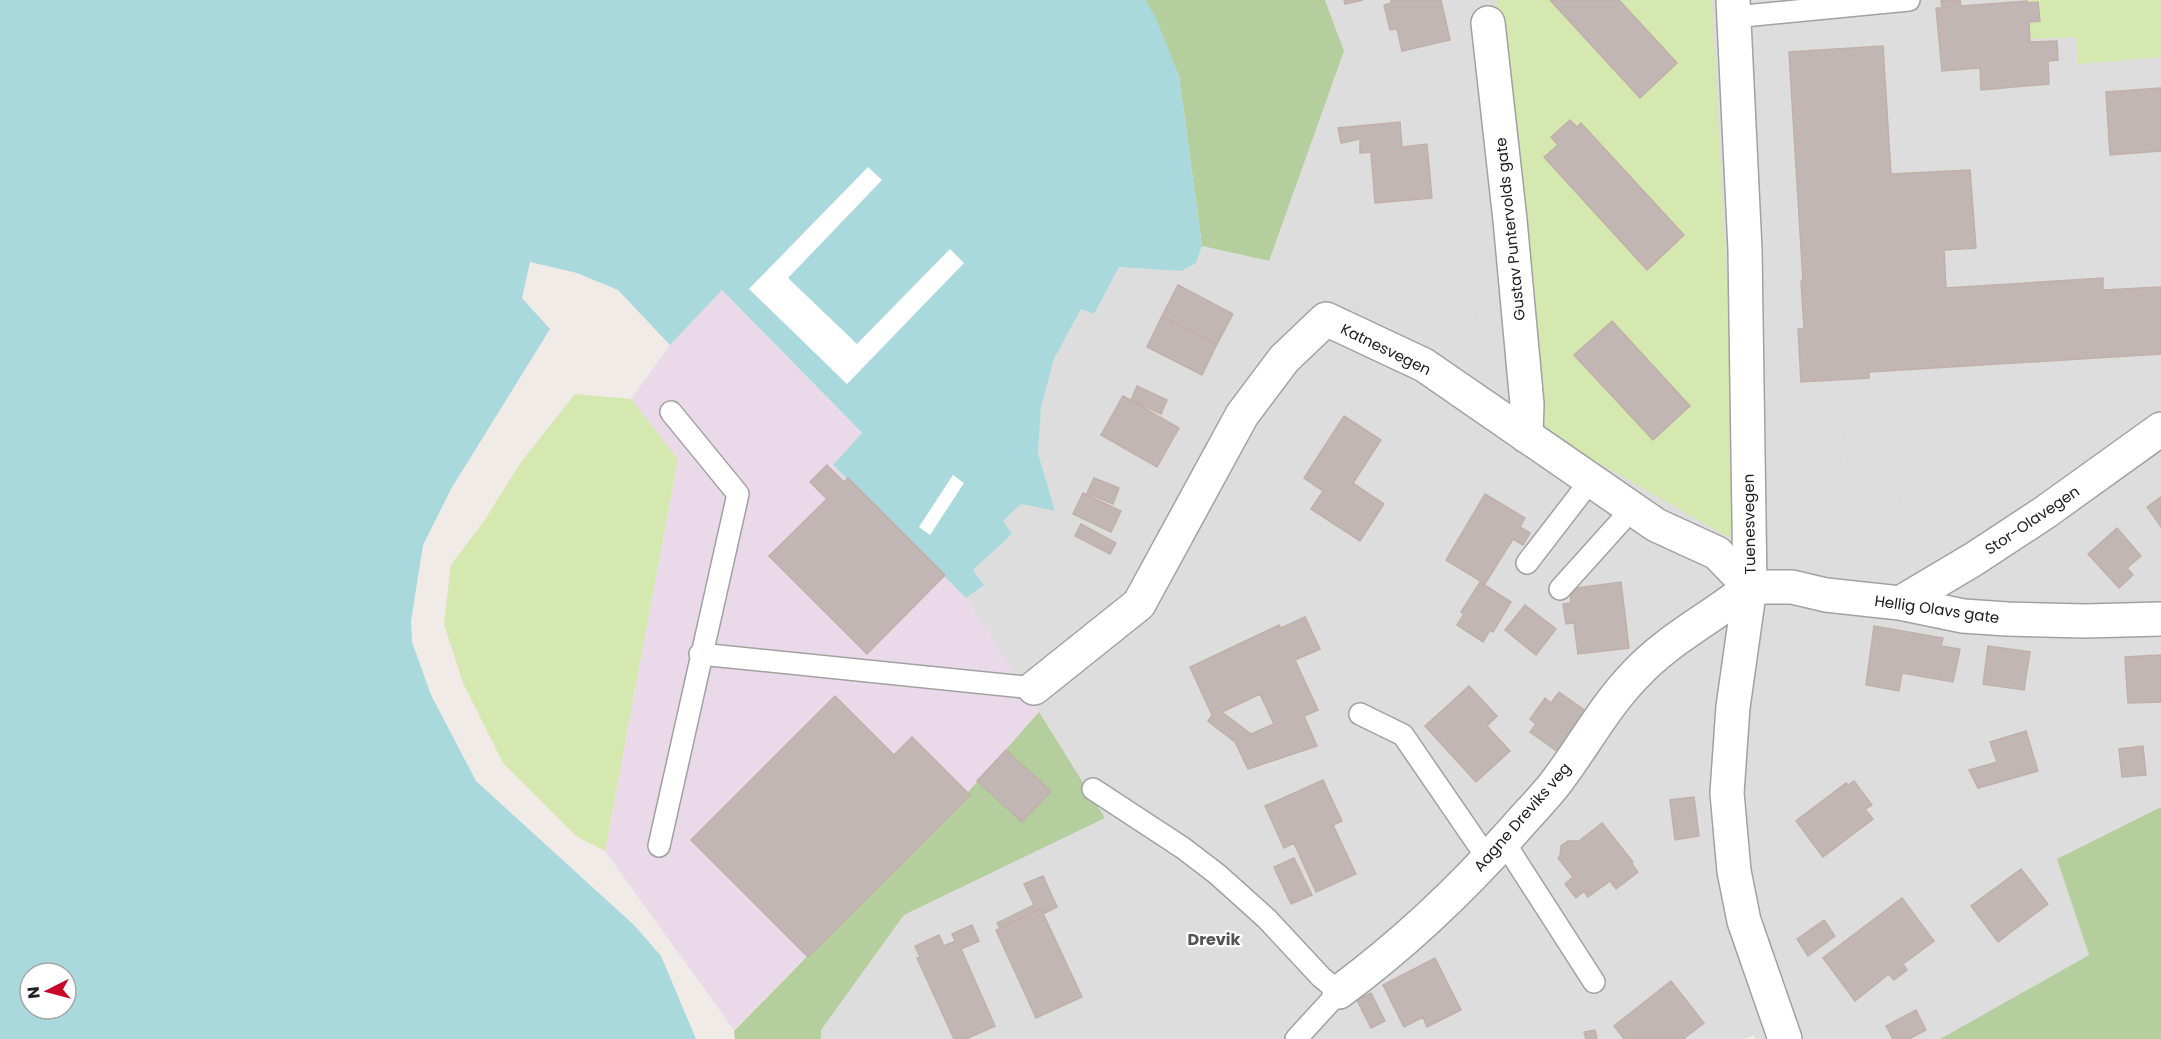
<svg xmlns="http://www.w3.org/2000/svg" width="2161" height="1039" font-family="Poppins,sans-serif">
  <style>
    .residential { fill: #dedddd }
    .industrial { fill: #e9d9e9 }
    .grass { fill: #d5e8af }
    .forest { fill: #b4ce9d }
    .parking { fill: #dcdcdc }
    .water { fill: #a9d9dc; fill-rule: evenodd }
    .pier { fill: #fff }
    .building { fill: #c1b6b3; stroke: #c1b0a9; stroke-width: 1.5; fill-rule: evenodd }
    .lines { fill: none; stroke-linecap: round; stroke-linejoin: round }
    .service-casing { stroke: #a1a1a1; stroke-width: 24 }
    .minor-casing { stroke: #a1a1a1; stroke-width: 36 }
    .service { stroke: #fff; stroke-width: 21 }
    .minor { stroke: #fff; stroke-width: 33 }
    .labels { text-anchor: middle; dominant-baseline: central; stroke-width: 4.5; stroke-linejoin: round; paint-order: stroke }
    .street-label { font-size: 15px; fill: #202020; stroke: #fff }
    .neighbourhood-label { font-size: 16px; font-weight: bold; fill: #535353; stroke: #fff }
  </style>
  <rect width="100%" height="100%" fill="#f0ebe7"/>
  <path class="residential" d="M 1325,0 L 2161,0 L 2161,807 L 2058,859 L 2089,955 L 1940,1039 L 1755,1039 L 1754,1035 L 1744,1039 L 821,1039 L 821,1030 L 904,915 L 1105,818 L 966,598 L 983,585 L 972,571 L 1012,534 L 1002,521 L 1021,504 L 1055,511 L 1038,453 L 1041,406 L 1054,359 L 1081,309 L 1094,314 L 1119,267 L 1182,271 L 1196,263 L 1202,246 L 1268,261 L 1344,51 Z"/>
  <path class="industrial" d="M 722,290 L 862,434 L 833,465 L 966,598 L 1039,712 L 967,793 L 734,1030 L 605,851 L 678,460 L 631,399 L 670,345 Z"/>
  <path class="grass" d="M 1496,0 L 1712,0 L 1737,473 L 1730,538 L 1541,430 Z
    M 2027,0 L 2161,0 L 2161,57 L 2078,64 L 2076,37 L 2029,39 Z
    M 575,394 L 631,399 L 678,459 L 605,851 L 576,836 L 503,763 L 463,683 L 444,624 L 451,565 L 486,518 L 521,462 Z"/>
  <path class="forest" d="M 1145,0 L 1325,0 L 1344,51 L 1269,261 L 1202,246 L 1179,76 Z
    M 1039,712 L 1105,818 L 904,915 L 821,1030 L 821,1039 L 735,1039 L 734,1031 L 967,793 Z
    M 2161,807 L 2161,1039 L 1940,1039 L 2089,955 L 2057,859 Z"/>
  <path class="parking" d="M 1939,0 L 2027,0 L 2027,2 L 1940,8 Z
    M 1304,196 L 1496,259 L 1467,348 L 1275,285 Z
    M 2161,362 L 2161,399 L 2052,473 L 2019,425 L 1996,437 L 2004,452 L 1982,466 L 1997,506 L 1913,545 L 1892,483 L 1851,486 L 1841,429 L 1866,387 Z"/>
  <path class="water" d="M 0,0 L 1145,0 L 1156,18 L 1179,76 L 1202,246 L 1196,263 L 1182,271 L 1119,267 L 1094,314 L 1081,309 L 1054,359 L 1041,407 L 1038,453 L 1055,511 L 1021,504 L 1003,521 L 1012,534 L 973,570 L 984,585 L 966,598 L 833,465 L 862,433 L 722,290 L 670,345 L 618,290 L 577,273 L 530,262 L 522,298 L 550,329 L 451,489 L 423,545 L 411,621 L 412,642 L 431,695 L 476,781 L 634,925 L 661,956 L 696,1039 L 0,1039 ZM 30,973 L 66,973 L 66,1009 L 30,1009 Z"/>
  <path class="pier" d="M 868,167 L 882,180 L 788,278 L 857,344 L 950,249 L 964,263 L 847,384 L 749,289 Z
    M 953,475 L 964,483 L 930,535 L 919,527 Z"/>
  <path class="building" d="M 1344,0 L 1363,0 L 1345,4 Z
    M 1391,0 L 1441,0 L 1450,40 L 1402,51 L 1397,29 L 1390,30 L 1384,5 L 1391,3 Z
    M 1550,0 L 1619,0 L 1677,63 L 1640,98 Z
    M 1941,0 L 1960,0 L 1961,6 L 2027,1 L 2027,3 L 2038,2 L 2040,21 L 2029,22 L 2030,42 L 2057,41 L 2058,60 L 2048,61 L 2049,84 L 1981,90 L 1980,68 L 1942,71 L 1936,8 L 1942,8 Z
    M 1883,46 L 1891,174 L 1970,170 L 1976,248 L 1944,250 L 1946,288 L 2103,278 L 2103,290 L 2161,287 L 2161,354 L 1869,372 L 1869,378 L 1801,382 L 1798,329 L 1804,329 L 1801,281 L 1803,281 L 1789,52 Z
    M 2161,88 L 2161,151 L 2110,155 L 2106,92 Z
    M 1570,120 L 1577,127 L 1581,123 L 1684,235 L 1647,270 L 1544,157 L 1558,145 L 1551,137 Z
    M 1400,122 L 1402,147 L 1427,144 L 1432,198 L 1375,203 L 1371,152 L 1360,153 L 1360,139 L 1341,143 L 1338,128 Z
    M 1178,285 L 1233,314 L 1217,344 L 1162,316 Z
    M 1162,316 L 1217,344 L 1202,375 L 1147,347 Z
    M 1612,321 L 1690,406 L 1653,440 L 1574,355 Z
    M 1137,386 L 1167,400 L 1161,414 L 1131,400 Z
    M 1123,396 L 1179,428 L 1157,467 L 1101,435 Z
    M 1344,416 L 1381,440 L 1353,483 L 1384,504 L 1360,541 L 1311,509 L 1323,491 L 1304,478 Z
    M 827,465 L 844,482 L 848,478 L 945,575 L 867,654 L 769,556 L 827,499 L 810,482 Z
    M 1094,478 L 1119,488 L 1113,504 L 1087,493 Z
    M 1083,493 L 1121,511 L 1111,532 L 1073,514 Z
    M 1485,494 L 1525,518 L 1520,527 L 1530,533 L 1523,545 L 1513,539 L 1485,584 L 1446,560 Z
    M 2161,497 L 2161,527 L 2147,507 Z
    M 1081,524 L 1116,543 L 1110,554 L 1075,536 Z
    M 2117,528 L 2141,556 L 2127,568 L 2133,575 L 2119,588 L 2088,554 Z
    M 1480,582 L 1511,602 L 1493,632 L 1490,630 L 1483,642 L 1457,625 L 1464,614 L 1461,612 Z
    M 1621,582 L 1629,648 L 1578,654 L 1574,623 L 1566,624 L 1563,604 L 1571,603 L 1570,589 Z
    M 1525,605 L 1556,629 L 1536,655 L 1505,630 Z
    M 1305,617 L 1320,649 L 1295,660 L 1318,710 L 1304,716 L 1317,746 L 1248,769 L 1235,742 L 1208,721 L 1212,715 L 1190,667 L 1279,625 L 1281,628 ZM 1260,694 L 1274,724 L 1251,734 L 1222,712 Z
    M 1874,626 L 1943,638 L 1941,646 L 1960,649 L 1953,682 L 1902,673 L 1899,691 L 1866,685 Z
    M 1988,646 L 2030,652 L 2024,690 L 1983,684 Z
    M 2161,655 L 2161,702 L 2128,703 L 2125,657 Z
    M 1469,686 L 1497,716 L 1487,726 L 1510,751 L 1476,782 L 1425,726 Z
    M 1559,692 L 1587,712 L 1558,752 L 1530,732 L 1536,724 L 1530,719 L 1545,698 L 1551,703 Z
    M 835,696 L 894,755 L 912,737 L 970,795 L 808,957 L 691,840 Z
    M 2026,731 L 2038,771 L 1978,788 L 1969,770 L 1997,762 L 1990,742 Z
    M 2143,746 L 2146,775 L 2122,777 L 2119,749 Z
    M 1006,750 L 1051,791 L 1022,822 L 977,781 Z
    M 1323,780 L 1342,821 L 1333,825 L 1356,874 L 1316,892 L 1294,843 L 1284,848 L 1265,806 Z
    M 1854,781 L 1872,805 L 1865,809 L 1873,819 L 1823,857 L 1796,821 L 1846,783 L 1848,785 Z
    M 1694,797 L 1699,836 L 1675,840 L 1670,800 Z
    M 1602,823 L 1633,862 L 1632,864 L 1638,872 L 1616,889 L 1610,881 L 1588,897 L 1584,891 L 1576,898 L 1565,884 L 1573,877 L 1558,858 L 1560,856 L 1561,846 L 1568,841 L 1579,841 Z
    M 1294,858 L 1312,895 L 1291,904 L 1274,867 Z
    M 2021,869 L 2048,904 L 1998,942 L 1971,906 Z
    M 1043,876 L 1057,907 L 1043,914 L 1041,909 L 1000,928 L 997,923 L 1034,905 L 1024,884 Z
    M 1902,898 L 1934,941 L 1903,964 L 1907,970 L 1894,980 L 1889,974 L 1855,1001 L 1823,958 Z
    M 1041,909 L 1082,997 L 1036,1018 L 996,930 Z
    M 1824,920 L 1835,936 L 1808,956 L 1797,939 Z
    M 972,925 L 979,941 L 961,949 L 995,1026 L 966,1039 L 954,1039 L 917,958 L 920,957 L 915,946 L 939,935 L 944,946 L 955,941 L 952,934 Z
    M 1435,958 L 1461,1010 L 1427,1027 L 1423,1017 L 1404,1027 L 1383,985 Z
    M 1671,981 L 1704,1023 L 1683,1039 L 1624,1039 L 1614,1026 Z
    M 1371,993 L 1385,1021 L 1371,1028 L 1357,1000 Z
    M 1916,1010 L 1926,1030 L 1909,1039 L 1893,1039 L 1886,1026 Z
    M 1595,1030 L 1597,1039 L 1586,1039 L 1584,1032 Z"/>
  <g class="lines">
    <g class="service-casing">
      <path id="service" d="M 1734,17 L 1909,0
        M 1527,563 L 1591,480
        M 1560,589 L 1632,509
        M 700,654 L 1034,688
        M 1360,714 L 1403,735 L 1488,859
        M 1093,789 L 1183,848 L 1217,874 L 1267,919 L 1321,977 L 1339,992 L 1296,1039
        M 1504,842 L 1594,982
        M 659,846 L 738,494 L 671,412"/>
    </g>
    <g class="minor-casing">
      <path id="minor" d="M 1733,0 L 1745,250 L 1750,587 L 1733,707 L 1727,793 L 1734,871 L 1744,921 L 1785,1039
        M 1488,23 L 1510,220 L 1527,404 L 1526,436
        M 1750,587 L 1792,587 L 1826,595 L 1900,603 L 1963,616 L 2007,619 L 2086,621 L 2161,619
        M 1900,603 L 1974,559 L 2044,513 L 2161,429
        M 1034,688 L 1139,604 L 1242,415 L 1284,359 L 1326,319 L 1424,365 L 1656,525 L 1717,553 L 1750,587
        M 1339,992 C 1404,944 1462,889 1515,829 C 1528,814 1542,800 1554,785 C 1582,749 1603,708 1635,675 C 1668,639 1712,618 1750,587"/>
    </g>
    <use href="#service" class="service"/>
    <use href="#minor" class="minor"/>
  </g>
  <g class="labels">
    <g class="street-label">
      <text transform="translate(1510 229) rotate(-96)">Gustav Puntervolds gate</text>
      <text transform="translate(1386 349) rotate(26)">Katnesvegen</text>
      <text transform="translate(2032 520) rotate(-34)">Stor-Olavegen</text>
      <text transform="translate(1749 524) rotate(-91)">Tuenesvegen</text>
      <text transform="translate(1937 609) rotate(8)">Hellig Olavs gate</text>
      <text transform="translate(1522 817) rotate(-49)">Aagne Dreviks veg</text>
    </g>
    <g class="neighbourhood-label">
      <text x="1214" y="939">Drevik</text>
    </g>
  </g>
  <g transform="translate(48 991) rotate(264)"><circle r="28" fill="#ffffff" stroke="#a6a6a6" stroke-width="1.5"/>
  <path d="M0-4.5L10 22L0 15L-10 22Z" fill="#c90728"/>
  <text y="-9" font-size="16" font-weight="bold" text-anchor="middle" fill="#202020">N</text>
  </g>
</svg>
